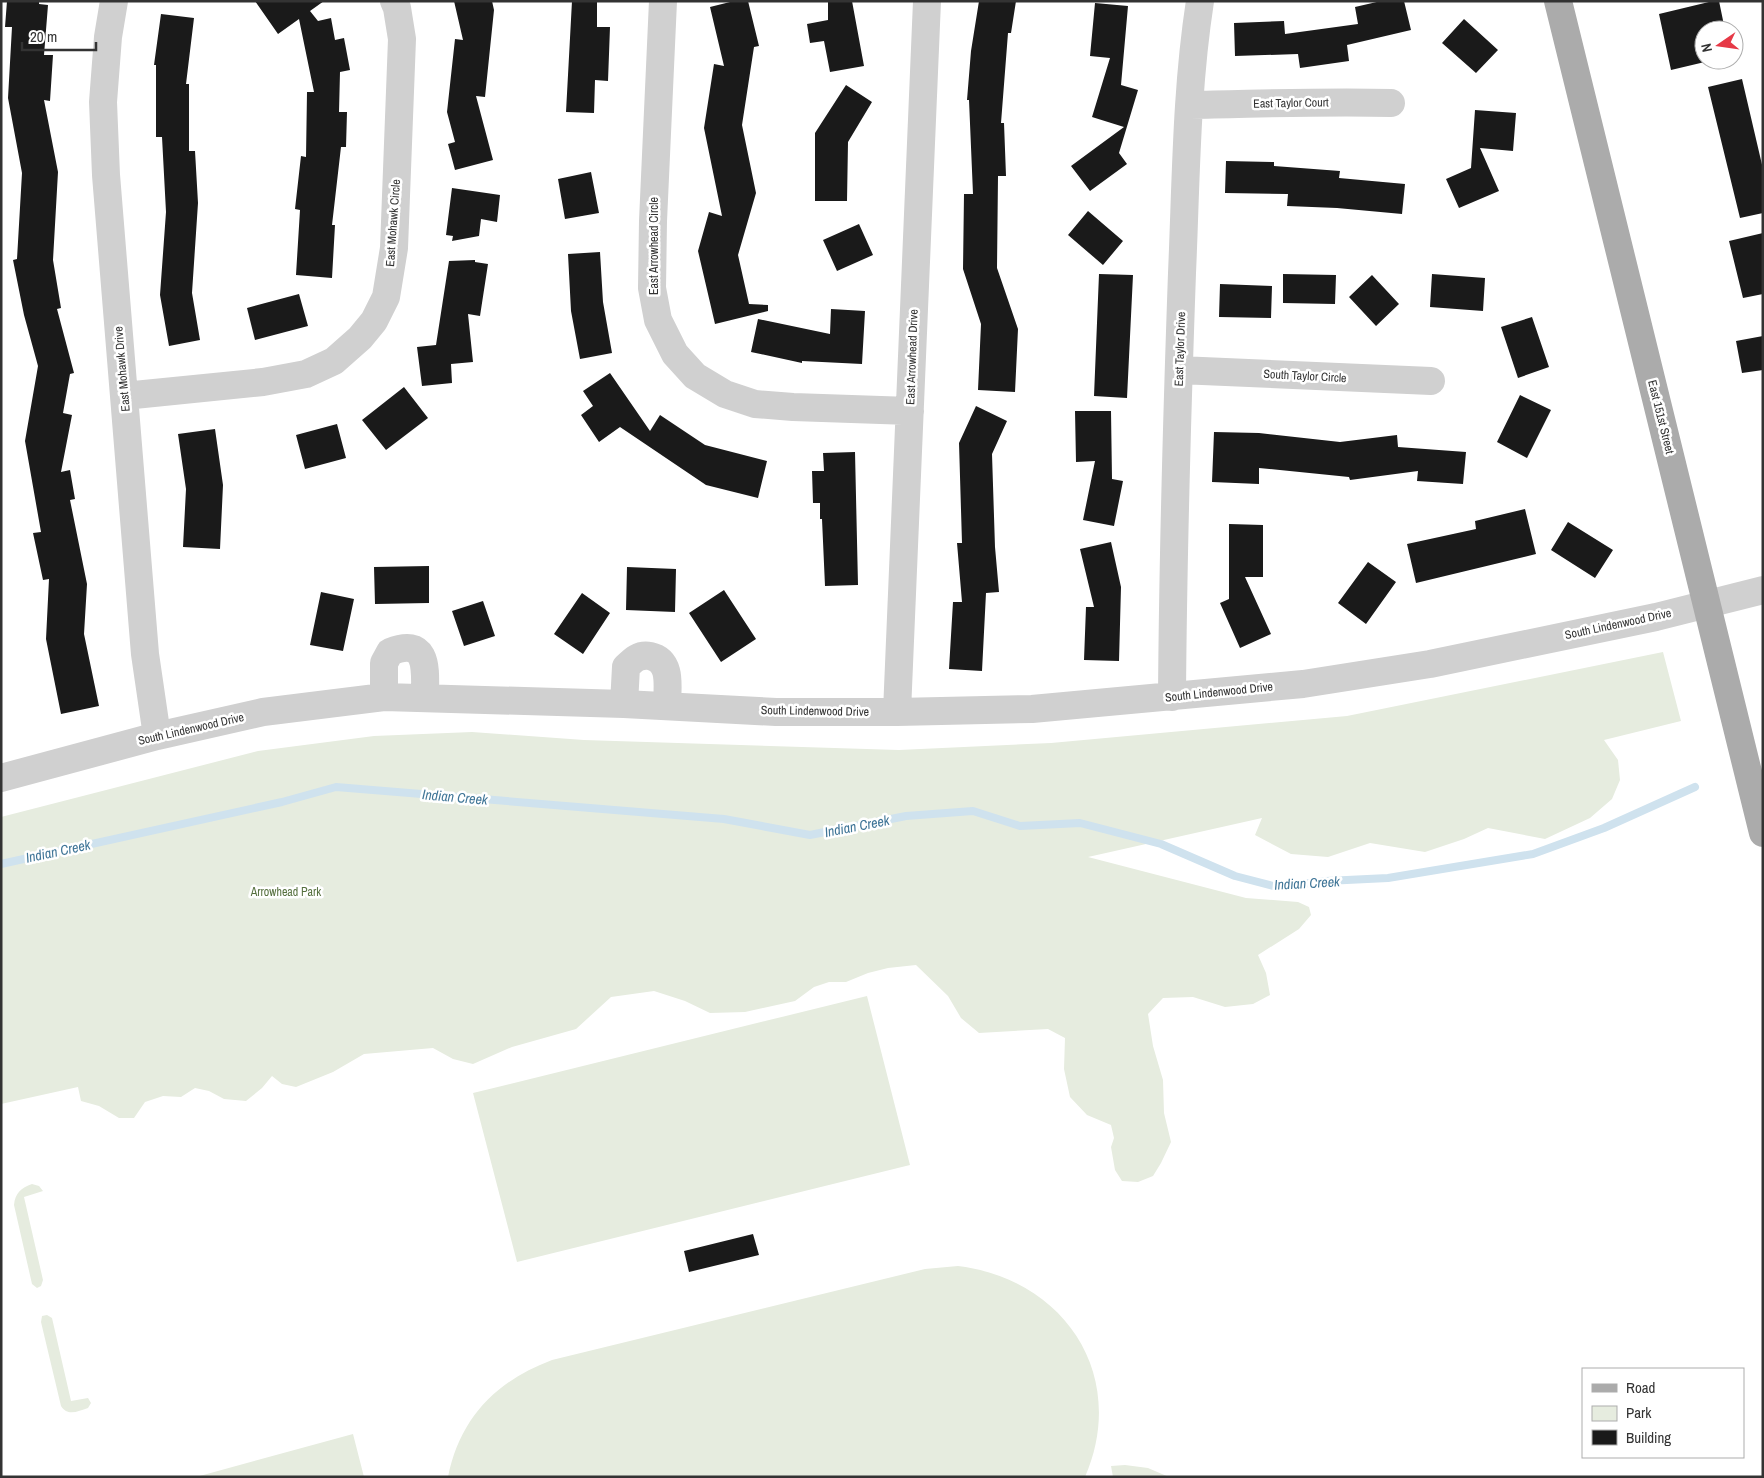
<svg xmlns="http://www.w3.org/2000/svg" width="1764" height="1478" font-family="'Archivo Narrow',sans-serif">
  <style>
    .green { fill: #e6ecdf }
    .lines { fill: none; stroke-linecap: round; stroke-linejoin: round }
    .stream { stroke: #cfe2ee; stroke-width: 8 }
    .building { fill: #1a1a1a }
    .minor { stroke: #d0d0d0; stroke-width: 28 }
    .major { stroke: #ababab; stroke-width: 28 }
    .labels { text-anchor: middle; dominant-baseline: central; stroke-width: 5; stroke-linejoin: round; paint-order: stroke }
    .street-label { font-size: 12px; fill: #333; stroke: #fff }
    .park-label { font-size: 12px; fill: #56703f; stroke: #fff }
    .water-label { font-size: 14px; font-style: italic; fill: #3f7597; stroke: #fff }
  </style>
  <rect width="100%" height="100%" fill="#fff"/>
  <path class="green" d="M 1663,652 L 1681,721 L 1604,740 L 1618,760 L 1620,780 L 1612,799 L 1590,818 L 1545,839 L 1488,828 L 1464,839 L 1425,852 L 1370,843 L 1328,857 L 1291,854 L 1255,835 L 1262,818 L 1088,857 L 1246,898 L 1298,902 L 1309,907 L 1311,915 L 1299,929 L 1258,955 L 1266,973 L 1270,995 L 1253,1004 L 1225,1007 L 1193,997 L 1163,998 L 1148,1014 L 1153,1046 L 1163,1080 L 1164,1113 L 1171,1142 L 1161,1163 L 1153,1176 L 1138,1182 L 1122,1181 L 1115,1170 L 1111,1147 L 1114,1138 L 1111,1125 L 1087,1115 L 1070,1097 L 1064,1069 L 1065,1038 L 1048,1029 L 979,1033 L 961,1018 L 948,996 L 916,965 L 888,968 L 868,973 L 846,982 L 829,982 L 814,987 L 795,1001 L 745,1012 L 710,1013 L 685,1001 L 654,991 L 611,997 L 576,1029 L 512,1047 L 473,1064 L 453,1059 L 433,1048 L 364,1054 L 333,1072 L 296,1087 L 282,1084 L 272,1076 L 262,1088 L 246,1101 L 224,1099 L 209,1091 L 195,1088 L 181,1097 L 163,1096 L 145,1102 L 134,1118 L 119,1118 L 99,1106 L 81,1101 L 78,1087 L 1,1104 L 1,817 L 258,751 L 374,736 L 472,732 L 584,740 L 899,750 L 1051,743 L 1347,716 Z
    M 867,996 L 910,1165 L 517,1262 L 473,1093 Z
    M 32,1184 L 39,1186 L 43,1191 L 24,1197 L 43,1280 L 41,1286 L 37,1288 L 32,1284 L 14,1205 C 15,1193 21,1188 32,1184 Z
    M 958,1266 C 1064,1279 1129,1375 1085,1477 L 448,1477 C 460,1418 496,1381 552,1360 L 925,1269 Z
    M 47,1315 L 52,1318 L 71,1401 L 88,1398 L 91,1403 L 88,1408 C 78,1411 68,1417 61,1406 L 41,1322 L 42,1316 Z
    M 353,1434 L 364,1477 L 196,1477 Z
    M 1125,1465 L 1148,1468 L 1169,1477 L 1113,1477 L 1111,1466 Z"/>
  <g class="lines">
    <path class="stream" d="M 1,864 L 282,802 L 336,787 L 724,819 L 810,835 L 906,816 L 973,811 L 1020,826 L 1080,823 L 1161,844 L 1235,876 L 1277,887 L 1326,881 L 1388,878 L 1533,854 L 1604,828 L 1695,787"/>
  </g>
  <path class="building" d="M 7,1 L 39,1 L 39,4 L 48,5 L 44,55 L 53,55 L 50,101 L 44,100 L 58,172 L 53,260 L 61,308 L 57,309 L 74,373 L 70,374 L 63,413 L 72,415 L 61,472 L 70,470 L 75,499 L 70,500 L 87,584 L 84,634 L 99,706 L 61,714 L 46,639 L 49,579 L 43,580 L 33,533 L 41,532 L 25,441 L 38,366 L 24,315 L 13,260 L 17,259 L 22,173 L 8,98 L 12,27 L 5,27 Z
    M 255,1 L 324,1 L 310,11 L 318,21 L 331,18 L 335,40 L 344,38 L 350,70 L 340,72 L 339,112 L 347,112 L 346,147 L 341,147 L 332,225 L 335,225 L 332,278 L 296,275 L 300,210 L 295,209 L 301,156 L 306,157 L 307,92 L 314,92 L 299,19 L 278,34 Z
    M 454,1 L 492,1 L 494,10 L 485,97 L 476,96 L 493,160 L 455,170 L 448,144 L 455,142 L 447,112 L 455,39 L 463,40 Z
    M 572,1 L 597,1 L 597,27 L 610,27 L 608,81 L 595,80 L 594,113 L 566,112 Z
    M 734,1 L 748,1 L 759,46 L 754,47 L 742,125 L 756,193 L 738,255 L 749,304 L 768,305 L 768,311 L 715,324 L 698,251 L 709,212 L 722,216 L 704,128 L 714,64 L 724,66 L 710,7 Z
    M 828,1 L 852,1 L 864,66 L 830,72 L 824,41 L 810,43 L 807,24 L 828,20 Z
    M 979,1 L 1016,1 L 1011,33 L 1008,33 L 1001,123 L 1004,123 L 1006,176 L 998,176 L 997,268 L 1018,329 L 1015,392 L 978,390 L 981,324 L 963,269 L 964,194 L 973,194 L 969,100 L 967,100 L 971,51 Z
    M 1381,1 L 1404,1 L 1411,30 L 1347,45 L 1349,61 L 1300,68 L 1298,54 L 1235,56 L 1234,23 L 1284,21 L 1285,34 L 1358,24 L 1355,7 Z
    M 1713,1 L 1719,1 L 1725,30 L 1702,30 L 1704,40 L 1704,60 L 1709,61 L 1671,70 L 1659,14 Z
    M 1095,3 L 1128,6 L 1121,85 L 1138,90 L 1119,153 L 1127,164 L 1090,191 L 1071,166 L 1124,127 L 1092,117 L 1110,58 L 1090,56 Z
    M 161,14 L 194,18 L 186,84 L 189,84 L 189,151 L 195,151 L 198,203 L 192,293 L 200,340 L 169,346 L 160,295 L 166,212 L 162,137 L 156,137 L 156,65 L 154,65 Z
    M 1464,19 L 1498,50 L 1476,73 L 1442,43 Z
    M 1742,79 L 1763,169 L 1763,213 L 1740,218 L 1708,87 Z
    M 846,85 L 872,102 L 848,142 L 847,201 L 815,201 L 815,133 Z
    M 1475,110 L 1516,113 L 1513,151 L 1480,148 L 1499,191 L 1459,208 L 1446,179 L 1471,168 Z
    M 1226,161 L 1274,162 L 1274,166 L 1340,171 L 1339,178 L 1405,184 L 1402,214 L 1337,208 L 1287,206 L 1288,194 L 1225,193 Z
    M 591,172 L 599,213 L 565,219 L 558,179 Z
    M 452,188 L 500,195 L 497,222 L 481,219 L 479,236 L 452,241 L 453,236 L 446,235 Z
    M 1088,211 L 1123,241 L 1103,265 L 1068,235 Z
    M 859,224 L 873,255 L 837,271 L 823,240 Z
    M 1763,233 L 1763,294 L 1743,298 L 1729,241 Z
    M 600,252 L 603,302 L 612,353 L 580,359 L 571,311 L 568,254 Z
    M 475,260 L 475,262 L 488,264 L 480,316 L 468,314 L 473,362 L 451,364 L 452,383 L 422,386 L 417,347 L 436,345 L 449,261 Z
    M 1099,274 L 1133,275 L 1127,398 L 1094,396 Z
    M 1283,274 L 1336,275 L 1335,304 L 1283,303 Z
    M 1432,274 L 1485,278 L 1483,311 L 1430,307 Z
    M 1372,275 L 1399,304 L 1376,326 L 1349,297 Z
    M 1220,284 L 1272,286 L 1271,318 L 1219,317 Z
    M 299,294 L 308,326 L 255,340 L 247,308 Z
    M 831,309 L 865,311 L 862,364 L 802,361 L 802,363 L 751,352 L 758,319 L 830,334 Z
    M 1532,317 L 1549,367 L 1518,378 L 1501,327 Z
    M 1763,336 L 1763,370 L 1742,373 L 1736,341 Z
    M 610,373 L 650,431 L 660,415 L 705,445 L 767,461 L 758,498 L 706,485 L 620,427 L 599,442 L 581,415 L 593,406 L 583,391 Z
    M 404,387 L 428,418 L 386,450 L 362,420 Z
    M 1520,395 L 1551,410 L 1527,458 L 1497,442 Z
    M 976,406 L 1007,421 L 992,454 L 995,547 L 999,592 L 986,593 L 982,671 L 949,669 L 953,602 L 962,602 L 957,543 L 962,543 L 959,443 Z
    M 1075,411 L 1111,411 L 1112,479 L 1123,481 L 1114,526 L 1083,520 L 1095,461 L 1076,462 Z
    M 337,424 L 346,458 L 305,469 L 296,435 Z
    M 215,429 L 223,485 L 220,549 L 183,547 L 186,489 L 178,434 Z
    M 1214,432 L 1259,433 L 1340,442 L 1397,435 L 1398,447 L 1466,452 L 1463,484 L 1417,481 L 1418,471 L 1350,480 L 1349,477 L 1259,468 L 1259,484 L 1212,482 Z
    M 855,452 L 858,585 L 825,586 L 822,519 L 820,519 L 820,503 L 813,503 L 812,471 L 824,471 L 823,453 Z
    M 1525,509 L 1536,554 L 1416,583 L 1407,544 L 1476,529 L 1475,521 Z
    M 1568,522 L 1613,550 L 1595,578 L 1551,550 Z
    M 1229,524 L 1263,525 L 1263,577 L 1245,577 L 1271,634 L 1240,648 L 1220,603 L 1229,599 Z
    M 1111,542 L 1121,587 L 1119,661 L 1084,660 L 1086,607 L 1094,607 L 1080,549 Z
    M 1368,562 L 1396,582 L 1366,624 L 1338,603 Z
    M 429,566 L 429,603 L 375,604 L 374,567 Z
    M 627,567 L 676,569 L 675,612 L 626,610 Z
    M 724,590 L 756,639 L 721,662 L 689,613 Z
    M 321,592 L 354,599 L 343,651 L 310,645 Z
    M 582,593 L 610,613 L 583,654 L 554,634 Z
    M 483,601 L 495,636 L 464,646 L 452,611 Z
    M 753,1234 L 759,1255 L 689,1272 L 684,1251 Z"/>
  <g class="lines">
    <path class="minor" d="M 114,1 L 108,37 L 103,102 L 106,175 L 145,654 L 157,736
      M 663,1 L 653,221 L 652,288 L 658,320 L 675,354 L 695,376 L 725,394 L 755,404 L 793,407 L 910,411
      M 1190,105 C 1257,104 1324,101 1391,103
      M 1179,370 L 1431,381
      M 124,396 L 263,382 L 306,374 L 334,361 L 360,338 L 374,321 L 386,297 L 394,248 L 402,39 L 397,8 L 394,1
      M 384,697 L 384,663 L 390,652 C 430,636 425,671 425,698
      M 1172,697 C 1173,555 1177,414 1182,273 C 1186,183 1186,91 1200,1
      M 624,704 L 626,667 C 633,660 639,654 650,656 C 673,661 667,688 667,706
      M 897,712 L 927,1
      M 1,778 L 157,736 L 263,712 L 384,697 L 624,704 L 776,712 L 897,712 L 1032,709 L 1303,684 L 1430,664 L 1656,617 L 1763,590"/>
    <path class="major" d="M 1558,1 L 1763,833"/>
  </g>
  <g class="labels">
    <g class="street-label">
      <text transform="translate(1291 103) rotate(-1)">East Taylor Court</text>
      <text transform="translate(393 223) rotate(-86)">East Mohawk Circle</text>
      <text transform="translate(654 246) rotate(-90)">East Arrowhead Circle</text>
      <text transform="translate(1180 349) rotate(-88)">East Taylor Drive</text>
      <text transform="translate(912 357) rotate(-88)">East Arrowhead Drive</text>
      <text transform="translate(122 369) rotate(-95)">East Mohawk Drive</text>
      <text transform="translate(1305 376) rotate(3)">South Taylor Circle</text>
      <text transform="translate(1661 417) rotate(76)">East 151st Street</text>
      <text transform="translate(1618 624) rotate(-12)">South Lindenwood Drive</text>
      <text transform="translate(1219 692) rotate(-6)">South Lindenwood Drive</text>
      <text transform="translate(815 711) rotate(1)">South Lindenwood Drive</text>
      <text transform="translate(191 729) rotate(-13)">South Lindenwood Drive</text>
    </g>
    <g class="park-label">
      <text x="286" y="892">Arrowhead Park</text>
    </g>
    <g class="water-label">
      <text transform="translate(455 797) rotate(5)">Indian Creek</text>
      <text transform="translate(857 826) rotate(-11)">Indian Creek</text>
      <text transform="translate(58 851) rotate(-12)">Indian Creek</text>
      <text transform="translate(1307 883) rotate(-3)">Indian Creek</text>
    </g>
  </g>
  <rect width="1764" height="1478" fill="none" stroke="#333333" stroke-width="5"/>
  <rect x="1582" y="1368" width="162" height="90" fill="#ffffff" stroke="#adadad"/>
  <rect x="1592" y="1384" width="25" height="8" fill="#ababab" stroke="#adadad"/>
  <text x="1626" y="1393" font-size="15" fill="#333333">Road</text>
  <rect x="1592" y="1406" width="25" height="15" fill="#e6ecdf" stroke="#adadad"/>
  <text x="1626" y="1418" font-size="15" fill="#333333">Park</text>
  <rect x="1592" y="1430" width="25" height="15" fill="#1a1a1a" stroke="#adadad"/>
  <text x="1626" y="1443" font-size="15" fill="#333333">Building</text>
  <g transform="translate(1719 45) rotate(257)"><circle r="24" fill="#ffffff" stroke="#adadad"/>
  <path d="M0-4L9 19L0 12L-9 19Z" fill="#e63946"/>
  <text y="-8" font-size="14" font-weight="bold" text-anchor="middle" fill="#333333">N</text>
  </g>
  <path d="M22 42v8h74v-8" fill="none" stroke="#333333" stroke-width="2.5"/>
  <text x="30" y="42" font-size="15" fill="#333333" stroke="#ffffff" stroke-width="4" paint-order="stroke">20 m</text>
</svg>
